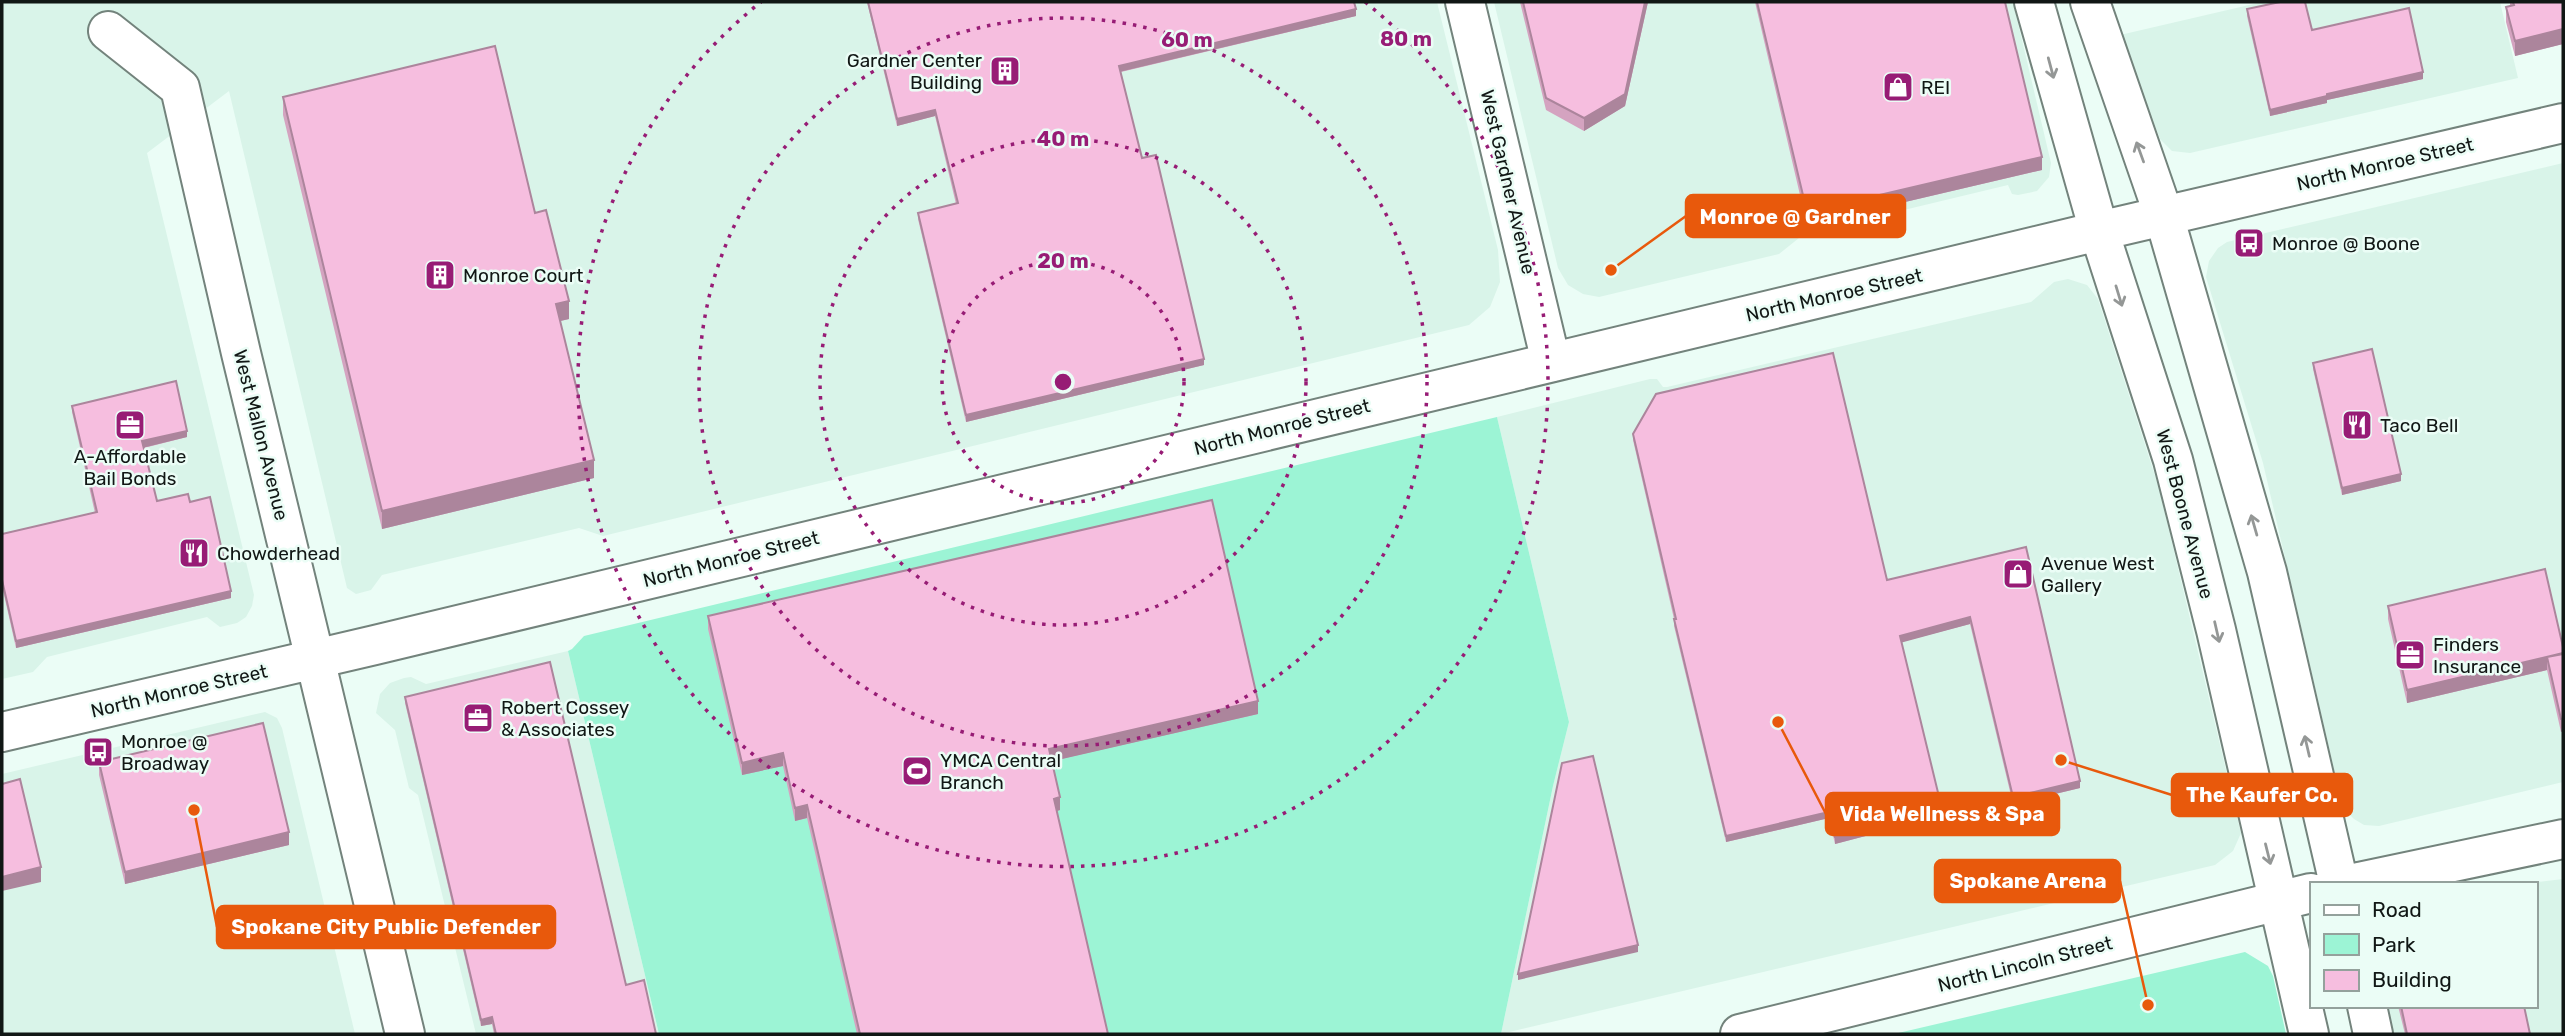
<svg xmlns="http://www.w3.org/2000/svg" width="2565" height="1036" font-family="Rubik,sans-serif">
  <style>
    .built { fill: #d9f4e9 }
    .green { fill: #9cf4d5 }
    .lines { fill: none; stroke-linecap: round; stroke-linejoin: round }
    .street-casing { stroke: #73837c; stroke-width: 42 }
    .secondary-casing { stroke: #73837c; stroke-width: 42 }
    .street { stroke: #fff; stroke-width: 38 }
    .secondary { stroke: #fff; stroke-width: 38 }
    .wall { fill: #d4a3c0 }
    .shaded-wall { fill: #ac859c }
    .building { fill: #f6bedf; stroke: #ac859c; stroke-width: 2 }
    .oneway { stroke: #949796 }
    .ring { fill: none; stroke: #971c75; stroke-width: 3.5; stroke-dasharray: 3.5 7 }
    .labels { text-anchor: middle; dominant-baseline: central; stroke-width: 5; stroke-linejoin: round; paint-order: stroke }
    .poi-label { font-size: 19px; fill: #111715; stroke: #ebfdf6; text-anchor: start }
    .street-label { font-size: 19px; fill: #111715; stroke: #ebfdf6 }
    .centre { fill: #971c75; stroke: #ebfdf6; stroke-width: 3.5 }
    .ring-label { font-size: 21px; text-anchor: middle; font-weight: bold; fill: #971c75; stroke: #ebfdf6; stroke-width: 5; stroke-linejoin: round; paint-order: stroke }
    .leader { fill: none; stroke: #e8590c; stroke-width: 2.5 }
    .callout-dot { fill: #e8590c; stroke: #ebfdf6; stroke-width: 2.5 }
    .callout { fill: #e8590c; stroke: #e8590c; stroke-width: 2.5 }
    .callout-label { font-size: 21px; text-anchor: middle; font-weight: bold; fill: #fff }
  </style>
  <rect width="100%" height="100%" fill="#ebfdf6"/>
  <path class="built" d="M 2,2 L 1437,2 L 1498,250 L 1500,282 L 1490,307 L 1469,325 L 603,536 L 579,528 L 382,575 L 371,590 L 356,594 L 347,588 L 229,91 L 147,153 L 254,595 L 252,606 L 246,617 L 237,623 L 220,627 L 207,617 L 47,657 L 33,672 L 2,679 Z
    M 1494,2 L 2013,2 L 2051,163 L 2049,177 L 2037,191 L 2018,195 L 2012,194 L 2008,185 L 1804,234 L 1779,254 L 1599,297 L 1583,294 L 1568,285 L 1558,268 Z
    M 2262,2 L 2500,2 L 2518,78 L 2190,153 L 2172,151 L 2160,139 L 2120,35 Z
    M 2563,163 L 2563,782 L 2379,826 L 2364,825 L 2354,819 L 2343,808 L 2263,463 L 2206,277 L 2209,261 L 2218,248 L 2227,242 Z
    M 2068,279 L 2087,285 L 2098,299 L 2159,488 L 2241,833 L 2233,851 L 2215,865 L 1501,1034 L 1553,786 L 1569,722 L 1497,417 L 1650,379 L 1657,379 L 1663,387 L 1667,387 L 2031,302 L 2054,282 Z
    M 568,651 L 659,1034 L 476,1034 L 418,795 L 409,788 L 395,730 L 376,713 L 380,694 L 390,683 L 404,678 L 411,677 L 426,684 Z
    M 265,712 L 277,718 L 282,728 L 355,1034 L 2,1034 L 2,774 Z
    M 2563,879 L 2563,1034 L 2392,1034 L 2386,1006 L 2535,1006 L 2535,884 L 2520,884 Z"/>
  <path class="green" d="M 1497,417 L 1569,722 L 1553,786 L 1501,1034 L 659,1034 L 568,651 L 572,649 L 584,636 Z
    M 2245,952 L 2268,966 L 2273,976 L 2286,1034 L 1894,1034 Z"/>
  <g class="lines">
    <g class="street-casing">
      <path id="street" d="M 1465,2 L 1551,362
        M 108,31 L 180,88 L 241,353 L 315,659"/>
    </g>
    <g class="secondary-casing">
      <path id="secondary" d="M 2034,2 L 2099,231 L 2173,460 L 2216,630 L 2309,1034
        M 2090,2 L 2164,216 L 2267,572 L 2339,884
        M 315,659 L 405,1034
        M 2,732 L 375,645 L 2099,231 L 2563,123
        M 2349,884 L 2563,839
        M 2367,1006 L 2373,1034
        M 1740,1034 L 2311,893"/>
    </g>
    <use href="#street" class="street"/>
    <use href="#secondary" class="secondary"/>
  </g>
  <path class="wall" d="M 867,2 L 1354,2 L 1356,16 L 1121,72 L 1142,158 L 1204,365 L 966,422 L 918,219 L 918,213 L 956,204 L 935,116 L 897,126 Z
    M 1520,2 L 1648,2 L 1625,106 L 1584,131 L 1546,110 Z
    M 1755,2 L 2005,2 L 2042,170 L 1807,225 Z
    M 2510,2 L 2563,2 L 2563,44 L 2515,56 L 2506,22 L 2506,7 L 2510,6 Z
    M 2247,9 L 2312,30 L 2423,79 L 2327,100 L 2327,103 L 2270,116 L 2247,16 Z
    M 283,97 L 535,213 L 569,319 L 560,321 L 594,478 L 382,529 L 283,115 Z
    M 2313,363 L 2401,481 L 2342,495 L 2313,369 Z
    M 72,406 L 187,437 L 144,448 L 157,501 L 190,502 L 231,598 L 16,648 L 2,586 L 2,534 L 95,513 L 72,412 Z
    M 1633,434 L 1887,580 L 2026,547 L 2080,788 L 2013,804 L 1970,624 L 1901,642 L 1942,816 L 1835,844 L 1829,818 L 1726,842 L 1674,626 L 1674,619 L 1633,440 Z
    M 2388,606 L 2563,647 L 2561,732 L 2547,670 L 2407,703 L 2388,619 Z
    M 708,616 L 1258,714 L 1052,761 L 1060,810 L 1056,811 L 1108,1034 L 857,1034 L 807,818 L 795,821 L 783,766 L 742,775 L 708,629 Z
    M 405,697 L 626,985 L 656,1034 L 494,1034 L 492,1024 L 481,1026 L 405,703 Z
    M 99,762 L 289,845 L 125,884 L 99,775 Z
    M 2398,1006 L 2524,1006 L 2530,1034 L 2405,1034 Z"/>
  <path class="shaded-wall" d="M 1645,2 L 1648,2 L 1625,106 L 1584,131 L 1584,118 Z
    M 1356,9 L 1356,16 L 1119,72 L 1119,66 Z
    M 2563,29 L 2563,44 L 2515,56 L 2515,41 Z
    M 2423,72 L 2423,79 L 2327,100 L 2327,103 L 2270,116 L 2270,110 L 2327,94 Z
    M 935,110 L 935,116 L 897,126 L 897,119 Z
    M 2042,157 L 2042,170 L 1807,225 L 1807,212 Z
    M 569,301 L 569,319 L 556,322 L 556,304 Z
    M 1204,359 L 1204,365 L 966,422 L 966,415 Z
    M 187,431 L 187,437 L 142,448 L 142,441 Z
    M 594,460 L 594,478 L 382,529 L 382,511 Z
    M 2401,474 L 2401,481 L 2342,495 L 2342,488 Z
    M 231,591 L 231,598 L 16,648 L 16,641 Z
    M 1970,617 L 1970,624 L 1900,643 L 1900,636 Z
    M 2563,653 L 2547,657 L 2547,670 L 2407,703 L 2407,690 Z
    M 1258,701 L 1258,714 L 1049,762 L 1049,749 Z
    M 2561,719 L 2563,719 L 2563,731 L 2561,732 Z
    M 783,753 L 783,766 L 742,775 L 742,763 Z
    M 2080,781 L 2080,788 L 2013,804 L 2013,797 Z
    M 1060,797 L 1060,810 L 1054,812 L 1054,799 Z
    M 807,805 L 807,818 L 795,821 L 795,808 Z
    M 1942,809 L 1942,816 L 1835,844 L 1835,837 Z
    M 1829,812 L 1829,818 L 1726,842 L 1726,836 Z
    M 289,832 L 289,845 L 125,884 L 125,872 Z
    M 41,867 L 41,882 L 2,891 L 2,877 Z
    M 1638,945 L 1638,952 L 1518,980 L 1518,974 Z
    M 492,1017 L 492,1024 L 481,1026 L 481,1020 Z"/>
  <path class="building" d="M 868,2 L 1354,2 L 1356,9 L 1119,66 L 1142,158 L 1156,155 L 1204,359 L 966,415 L 918,213 L 958,203 L 935,110 L 897,119 Z
    M 1523,2 L 1645,2 L 1625,94 L 1584,118 L 1546,98 Z
    M 1757,2 L 2005,2 L 2042,157 L 1807,212 Z
    M 2280,2 L 2305,2 L 2312,30 L 2409,8 L 2423,72 L 2327,94 L 2327,96 L 2270,110 L 2247,9 Z
    M 2513,2 L 2563,2 L 2563,29 L 2515,41 L 2506,7 L 2514,5 Z
    M 495,46 L 535,213 L 546,210 L 569,301 L 556,304 L 594,460 L 382,511 L 283,97 Z
    M 2372,349 L 2401,474 L 2342,488 L 2313,363 Z
    M 1833,353 L 1887,580 L 2026,547 L 2080,781 L 2013,797 L 1970,617 L 1900,636 L 1942,809 L 1835,837 L 1829,812 L 1726,836 L 1674,619 L 1676,619 L 1633,434 L 1656,394 Z
    M 176,381 L 187,431 L 142,441 L 157,501 L 188,494 L 190,502 L 210,497 L 231,591 L 16,641 L 2,580 L 2,534 L 97,512 L 72,406 Z
    M 1212,500 L 1258,701 L 1049,749 L 1060,797 L 1054,799 L 1108,1034 L 860,1034 L 807,805 L 795,808 L 783,753 L 742,763 L 708,616 Z
    M 2545,569 L 2563,647 L 2563,653 L 2407,690 L 2388,606 Z
    M 2563,654 L 2563,719 L 2561,719 L 2547,657 Z
    M 550,662 L 626,985 L 644,980 L 656,1034 L 496,1034 L 492,1017 L 481,1020 L 405,697 Z
    M 263,723 L 289,832 L 125,872 L 99,762 Z
    M 1593,756 L 1638,945 L 1518,974 L 1562,763 Z
    M 20,779 L 41,867 L 2,877 L 2,784 Z
    M 2401,1006 L 2524,1006 L 2530,1034 L 2407,1034 Z"/>
  <defs><path id="oneway-shaft" d="M-6 0H5M1.5-3L5.5 0L1.5 3" fill="none" stroke-width="1.6" stroke-linecap="round" stroke-linejoin="round" transform="scale(1.75)"/></defs>
  <g class="oneway">
    <use href="#oneway-shaft" transform="translate(2051 68) rotate(75)"/>
    <use href="#oneway-shaft" transform="translate(2140 152) rotate(-110)"/>
    <use href="#oneway-shaft" transform="translate(2119 296) rotate(73)"/>
    <use href="#oneway-shaft" transform="translate(2254 525) rotate(-106)"/>
    <use href="#oneway-shaft" transform="translate(2217 632) rotate(77)"/>
    <use href="#oneway-shaft" transform="translate(2307 746) rotate(-103)"/>
    <use href="#oneway-shaft" transform="translate(2268 854) rotate(76)"/>
  </g>
  <g class="ring">
    <circle cx="1063" cy="382" r="121"/>
    <circle cx="1063" cy="382" r="243"/>
    <circle cx="1063" cy="382" r="364"/>
    <path d="M1365 2A485 485 0 1 1 761 2"/>
  </g>
  <defs>
    <g id="building-square" transform="scale(1.575)"><rect x="-9" y="-9" width="18" height="18" rx="4" fill="#971c75" stroke="#ebfdf6"/><path d="M-4-6H4V6H1V3H-1V6H-4ZM-2.5-4.3h1.7v1.8h-1.7ZM.8-4.3h1.7v1.8H.8ZM-2.5-1h1.7V.8h-1.7ZM.8-1h1.7V.8H.8Z" fill="#fff"/></g>
    <g id="shop-square" transform="scale(1.575)"><rect x="-9" y="-9" width="18" height="18" rx="4" fill="#971c75" stroke="#ebfdf6"/><path d="M-5-2.5h2.3a2.7 3.5 0 0 1 5.4 0H5L5.5 6h-11ZM-1.5-2.5h3a1.5 2.3 0 0 0-3 0Z" fill="#fff"/></g>
    <g id="bus-square" transform="scale(1.575)"><rect x="-9" y="-9" width="18" height="18" rx="4" fill="#971c75" stroke="#ebfdf6"/><path d="M-5-6H5V4H4V6H2V4H-2V6H-4V4H-5ZM-3.5-4V0h7V-4ZM-3.5 1.2v1.5H-2V1.2ZM2 1.2v1.5H3.5V1.2Z" fill="#fff"/></g>
    <g id="office-square" transform="scale(1.575)"><rect x="-9" y="-9" width="18" height="18" rx="4" fill="#971c75" stroke="#ebfdf6"/><path d="M-6-3h4V-5.5h4V-3h4V5H-6ZM-1-4.5V-3h2v-1.5ZM-6 0V1H6V0Z" fill="#fff"/></g>
    <g id="restaurant-square" transform="scale(1.575)"><rect x="-9" y="-9" width="18" height="18" rx="4" fill="#971c75" stroke="#ebfdf6"/><path d="M-5-6h1v4h1v-4h1v4h1v-4h1v5L-1.5 .5V6h-2V.5L-5-1ZM5-6V6H3V1.5H1.5Q1.5-4 5-6Z" fill="#fff"/></g>
    <g id="stadium-square" transform="scale(1.575)"><rect x="-9" y="-9" width="18" height="18" rx="4" fill="#971c75" stroke="#ebfdf6"/><path d="M0-5a6.5 5 0 1 0 0 10a6.5 5 0 1 0 0-10ZM-3.5-1.8h7v3.6h-7Z" fill="#fff"/></g>
  </defs>
  <g fill-rule="evenodd">
    <use href="#building-square" x="1005" y="71"/>
    <use href="#shop-square" x="1898" y="87"/>
    <use href="#bus-square" x="2249" y="243"/>
    <use href="#building-square" x="440" y="275"/>
    <use href="#office-square" x="130" y="425"/>
    <use href="#restaurant-square" x="2357" y="425"/>
    <use href="#restaurant-square" x="194" y="553"/>
    <use href="#shop-square" x="2018" y="574"/>
    <use href="#office-square" x="2410" y="655"/>
    <use href="#office-square" x="478" y="718"/>
    <use href="#bus-square" x="98" y="752"/>
    <use href="#stadium-square" x="917" y="771"/>
  </g>
  <g class="labels">
    <g class="poi-label">
      <text x="982" y="60" text-anchor="end">Gardner Center<tspan x="982" dy="22">Building</tspan></text>
      <text x="1921" y="87">REI</text>
      <text x="2272" y="243">Monroe @ Boone</text>
      <text x="463" y="275">Monroe Court</text>
      <text x="2380" y="425">Taco Bell</text>
      <text x="130" y="456" text-anchor="middle">A-Affordable<tspan x="130" dy="22">Bail Bonds</tspan></text>
      <text x="217" y="553">Chowderhead</text>
      <text x="2041" y="563">Avenue West<tspan x="2041" dy="22">Gallery</tspan></text>
      <text x="2433" y="644">Finders<tspan x="2433" dy="22">Insurance</tspan></text>
      <text x="501" y="707">Robert Cossey<tspan x="501" dy="22">&amp; Associates</tspan></text>
      <text x="121" y="741">Monroe @<tspan x="121" dy="22">Broadway</tspan></text>
      <text x="940" y="760">YMCA Central<tspan x="940" dy="22">Branch</tspan></text>
    </g>
    <g class="street-label">
      <text transform="translate(2385 164) rotate(-13)">North Monroe Street</text>
      <text transform="translate(1508 182) rotate(77)">West Gardner Avenue</text>
      <text transform="translate(1834 295) rotate(-13)">North Monroe Street</text>
      <text transform="translate(1282 427) rotate(-14)">North Monroe Street</text>
      <text transform="translate(261 435) rotate(76)">West Mallon Avenue</text>
      <text transform="translate(2185 514) rotate(75)">West Boone Avenue</text>
      <text transform="translate(731 559) rotate(-14)">North Monroe Street</text>
      <text transform="translate(179 691) rotate(-13)">North Monroe Street</text>
      <text transform="translate(2025 964) rotate(-14)">North Lincoln Street</text>
    </g>
  </g>
  <circle cx="1063" cy="382" r="10" class="centre"/>
  <g class="ring-label">
    <text x="1406" y="46">80 m</text>
    <text x="1187" y="47">60 m</text>
    <text x="1063" y="146">40 m</text>
    <text x="1063" y="268">20 m</text>
  </g>
  <path class="leader" d="M1611 270L1686 216M2061 760L2172 795M1778 722L1826 814M2148 1005L2120 881M194 810L217 927"/>
  <g class="callout-dot">
    <circle cx="1611" cy="270" r="7"/>
    <circle cx="2061" cy="760" r="7"/>
    <circle cx="1778" cy="722" r="7"/>
    <circle cx="2148" cy="1005" r="7"/>
    <circle cx="194" cy="810" r="7"/>
  </g>
  <g class="callout">
    <rect x="1686" y="195" width="219" height="42" rx="7"/>
    <rect x="2172" y="774" width="180" height="42" rx="7"/>
    <rect x="1826" y="793" width="233" height="42" rx="7"/>
    <rect x="1935" y="860" width="185" height="42" rx="7"/>
    <rect x="217" y="906" width="338" height="42" rx="7"/>
  </g>
  <g class="callout-label">
    <text x="1795" y="224">Monroe @ Gardner</text>
    <text x="2262" y="802">The Kaufer Co.</text>
    <text x="1942" y="821">Vida Wellness &amp; Spa</text>
    <text x="2028" y="888">Spokane Arena</text>
    <text x="386" y="934">Spokane City Public Defender</text>
  </g>
  <rect width="2565" height="1036" fill="none" stroke="#111715" stroke-width="7"/>
  <rect x="2310" y="882" width="228" height="126" fill="#ebfdf6" stroke="#94a19c" stroke-width="2"/>
  <rect x="2324" y="905" width="35" height="10" fill="#ffffff" stroke="#94a19c" stroke-width="2"/>
  <text x="2372" y="917" font-size="21" fill="#111715">Road</text>
  <rect x="2324" y="934" width="35" height="21" fill="#9cf4d5" stroke="#94a19c" stroke-width="2"/>
  <text x="2372" y="952" font-size="21" fill="#111715">Park</text>
  <rect x="2324" y="970" width="35" height="21" fill="#f6bedf" stroke="#94a19c" stroke-width="2"/>
  <text x="2372" y="987" font-size="21" fill="#111715">Building</text>
</svg>
